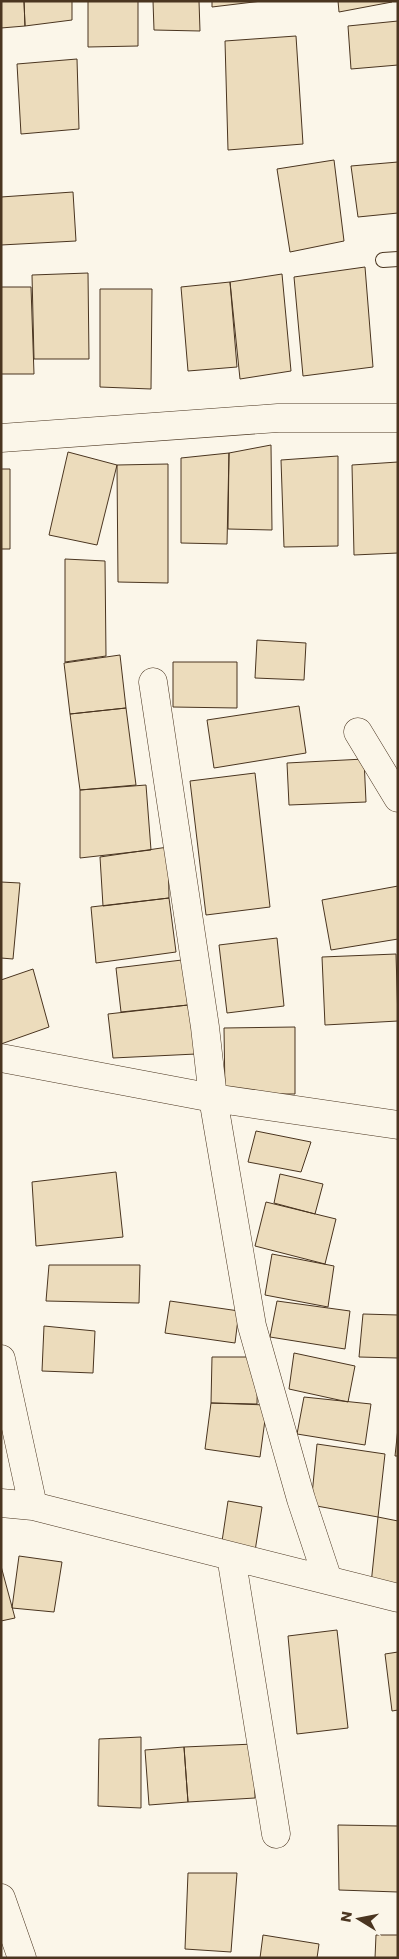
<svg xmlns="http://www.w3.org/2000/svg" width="399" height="1959" font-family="Poppins,sans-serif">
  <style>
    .building { fill: #ecdcbc; stroke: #4a3520 }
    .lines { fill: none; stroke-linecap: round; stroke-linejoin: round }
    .service-casing { stroke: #4a3520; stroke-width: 16 }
    .minor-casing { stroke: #4a3520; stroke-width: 29 }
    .service { stroke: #fbf6e9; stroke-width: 14 }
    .minor { stroke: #fbf6e9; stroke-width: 28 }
  </style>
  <rect width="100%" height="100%" fill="#fbf6e9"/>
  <path class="building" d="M 1,1 L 24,1 L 25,26 L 1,28 Z
    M 24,1 L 72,1 L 72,20 L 25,26 Z
    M 88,1 L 138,1 L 138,46 L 88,47 Z
    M 153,1 L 199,1 L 200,31 L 154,30 Z
    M 212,1 L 262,1 L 212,7 Z
    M 338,1 L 392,1 L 392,2 L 339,12 Z
    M 398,21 L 398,65 L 351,69 L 348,26 Z
    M 296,36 L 303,144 L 228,150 L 225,41 Z
    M 77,59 L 79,129 L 21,134 L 17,64 Z
    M 334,160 L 344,241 L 290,252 L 277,169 Z
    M 398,162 L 398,213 L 358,217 L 351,166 Z
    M 73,192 L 76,241 L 1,245 L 1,197 Z
    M 365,267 L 373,367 L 303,376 L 294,277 Z
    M 88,273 L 89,359 L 34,359 L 32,275 Z
    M 282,274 L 291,371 L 240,379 L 230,282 Z
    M 230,282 L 237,367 L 188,371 L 181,287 Z
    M 1,287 L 31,287 L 34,374 L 1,374 Z
    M 100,289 L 152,289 L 151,389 L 100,387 Z
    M 271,445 L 272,530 L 228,529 L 229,453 Z
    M 68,452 L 117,465 L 97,545 L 49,535 Z
    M 229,453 L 227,544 L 181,543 L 181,458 Z
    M 338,456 L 338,546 L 284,547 L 281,460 Z
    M 398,462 L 398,553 L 354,555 L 352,465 Z
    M 168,464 L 168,583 L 118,582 L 117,465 Z
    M 1,469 L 10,469 L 10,549 L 1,549 Z
    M 65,559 L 105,561 L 106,656 L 65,662 Z
    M 257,640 L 306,643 L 304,680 L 255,678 Z
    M 120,655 L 126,708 L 70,714 L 64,663 Z
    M 173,662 L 237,662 L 237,708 L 173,707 Z
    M 299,706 L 306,753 L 214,768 L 207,720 Z
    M 126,708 L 136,785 L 80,790 L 70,714 Z
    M 364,759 L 366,802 L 289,805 L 287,763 Z
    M 255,773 L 270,907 L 206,915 L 190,781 Z
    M 146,785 L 151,850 L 80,858 L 80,790 Z
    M 168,847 L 169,898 L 103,906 L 100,857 Z
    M 1,882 L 20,883 L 13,959 L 1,958 Z
    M 398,886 L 398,939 L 331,950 L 322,900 Z
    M 169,898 L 176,952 L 96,963 L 91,907 Z
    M 277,938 L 284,1006 L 227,1013 L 219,945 Z
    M 396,954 L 398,1021 L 325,1025 L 322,957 Z
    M 182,960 L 188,1005 L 121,1012 L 116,968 Z
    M 33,969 L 49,1027 L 1,1044 L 1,980 Z
    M 188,1005 L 196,1054 L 113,1058 L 108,1014 Z
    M 295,1027 L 295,1094 L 225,1094 L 224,1028 Z
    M 256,1131 L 311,1142 L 301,1172 L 248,1162 Z
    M 116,1172 L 123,1237 L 36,1246 L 32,1182 Z
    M 280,1174 L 323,1184 L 315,1214 L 274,1203 Z
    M 266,1202 L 336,1219 L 325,1264 L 255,1246 Z
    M 272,1254 L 334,1266 L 328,1307 L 265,1295 Z
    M 49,1265 L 140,1265 L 139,1303 L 46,1301 Z
    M 170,1301 L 239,1311 L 235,1343 L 165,1333 Z
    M 277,1301 L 350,1311 L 345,1349 L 270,1337 Z
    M 363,1314 L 398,1315 L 398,1358 L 359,1357 Z
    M 44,1326 L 95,1331 L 93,1373 L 42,1371 Z
    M 294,1353 L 355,1366 L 348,1402 L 289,1389 Z
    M 212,1357 L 258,1357 L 257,1404 L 211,1403 Z
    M 304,1397 L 371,1404 L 365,1445 L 297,1434 Z
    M 211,1403 L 267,1405 L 260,1457 L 205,1449 Z
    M 398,1428 L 398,1456 L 395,1456 Z
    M 317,1444 L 385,1454 L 378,1517 L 311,1505 Z
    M 228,1501 L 262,1507 L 255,1551 L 221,1548 Z
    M 378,1517 L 398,1521 L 398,1588 L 371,1584 Z
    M 19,1556 L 62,1562 L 54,1612 L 12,1608 Z
    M 1,1566 L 15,1618 L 1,1621 Z
    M 337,1630 L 348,1728 L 297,1734 L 288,1636 Z
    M 398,1652 L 398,1710 L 392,1711 L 385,1654 Z
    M 141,1737 L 141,1808 L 98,1806 L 99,1739 Z
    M 254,1744 L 255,1798 L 188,1802 L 184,1747 Z
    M 184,1747 L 188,1802 L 149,1805 L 145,1750 Z
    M 338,1825 L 398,1826 L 398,1892 L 339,1890 Z
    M 188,1873 L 237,1873 L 231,1952 L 185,1949 Z
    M 263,1935 L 319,1944 L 317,1958 L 260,1958 Z
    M 376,1935 L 398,1935 L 398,1958 L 375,1958 Z"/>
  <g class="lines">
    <g class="service-casing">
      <path id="service" d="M 383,260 L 398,259"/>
    </g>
    <g class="minor-casing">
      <path id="minor" d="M 1,438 L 278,418 L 398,418
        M 153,682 L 205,1027 L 213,1098 L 252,1326 L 301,1499 L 328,1580
        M 358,732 L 398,798
        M 1,1058 L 213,1098 L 398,1125
        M 1,1359 L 33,1506
        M 1,1503 L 33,1506 L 398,1598
        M 231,1556 L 276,1834
        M 1,1898 L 22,1958"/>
    </g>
    <use href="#service" class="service"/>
    <use href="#minor" class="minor"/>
  </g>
  <rect width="399" height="1959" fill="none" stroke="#4a3520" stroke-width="5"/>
  <g transform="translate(359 1919) rotate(280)" stroke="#fbf6e9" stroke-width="4" paint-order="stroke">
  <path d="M0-4L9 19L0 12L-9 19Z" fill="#4a3520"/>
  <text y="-8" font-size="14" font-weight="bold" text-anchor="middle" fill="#4a3520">N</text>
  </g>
</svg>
